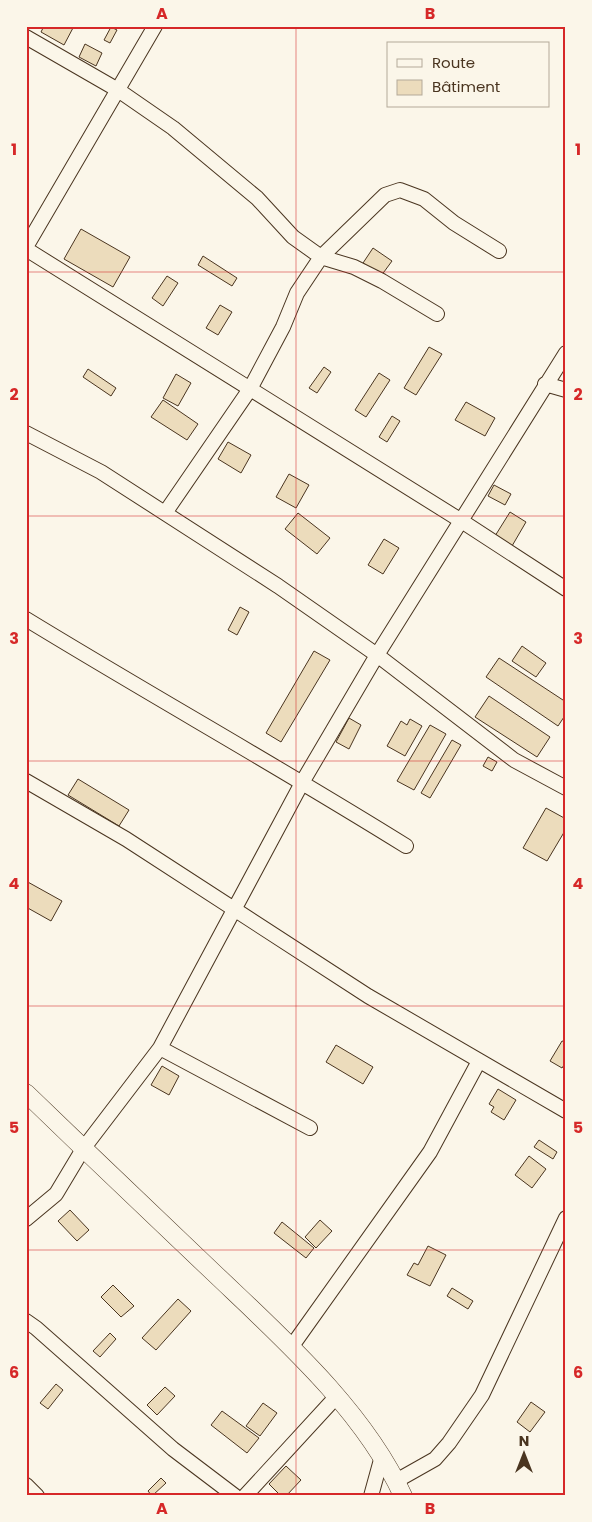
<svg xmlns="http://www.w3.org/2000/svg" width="592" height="1522" font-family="Poppins,sans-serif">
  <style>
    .building { fill: #ecdcbc; stroke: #4a3520 }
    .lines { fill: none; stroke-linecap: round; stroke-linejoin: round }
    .minor-casing { stroke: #4a3520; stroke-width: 16 }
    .tertiary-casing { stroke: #4a3520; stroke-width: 19 }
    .minor { stroke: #fbf6e9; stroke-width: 14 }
    .tertiary { stroke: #fbf6e9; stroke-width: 18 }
    .grid { fill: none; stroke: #d62828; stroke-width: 1; stroke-opacity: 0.55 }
    .neatline { fill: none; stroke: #d62828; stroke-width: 2 }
    .grid-label { font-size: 16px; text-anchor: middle; font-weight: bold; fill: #d62828 }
  </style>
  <rect width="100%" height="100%" fill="#fbf6e9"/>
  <path class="building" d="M 44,26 L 74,26 L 64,45 L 41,32 Z
    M 111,27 L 117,30 L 110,43 L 104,40 Z
    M 85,44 L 102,53 L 96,66 L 79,57 Z
    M 81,229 L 130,257 L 113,287 L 64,259 Z
    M 373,248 L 392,261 L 381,276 L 363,263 Z
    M 203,256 L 237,278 L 232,286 L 198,265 Z
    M 167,276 L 178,283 L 163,306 L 152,298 Z
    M 220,305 L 232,312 L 218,335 L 206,328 Z
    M 429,347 L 442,354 L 416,395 L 404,388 Z
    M 324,367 L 331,372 L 317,393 L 309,388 Z
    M 88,369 L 116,388 L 111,396 L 83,377 Z
    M 379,373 L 390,380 L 366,417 L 355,410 Z
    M 176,374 L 191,383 L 178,406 L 163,398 Z
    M 163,400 L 198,424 L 187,440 L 151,417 Z
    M 466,402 L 495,418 L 485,436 L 455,420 Z
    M 392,416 L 400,421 L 387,442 L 379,437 Z
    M 228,442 L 251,455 L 241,473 L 218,459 Z
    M 289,474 L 309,485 L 296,508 L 276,497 Z
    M 494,485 L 511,494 L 505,505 L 488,496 Z
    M 510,512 L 526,522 L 512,546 L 495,536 Z
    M 298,513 L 330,538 L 317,554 L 285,529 Z
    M 384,539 L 399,548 L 383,574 L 368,565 Z
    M 240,607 L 249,612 L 237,635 L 228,630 Z
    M 522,646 L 546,663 L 536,677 L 512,661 Z
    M 314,651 L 330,660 L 281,742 L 266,733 Z
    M 499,658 L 566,702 L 566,714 L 558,726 L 486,677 Z
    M 489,696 L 550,737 L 537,757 L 475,717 Z
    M 349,718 L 361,725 L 349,749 L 336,742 Z
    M 410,719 L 422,726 L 405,756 L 387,746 L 401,721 L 407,725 Z
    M 430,725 L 446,734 L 414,790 L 397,781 Z
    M 452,740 L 461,745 L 430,798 L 421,793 Z
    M 488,757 L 497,762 L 492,771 L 483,766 Z
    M 78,779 L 129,810 L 119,826 L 68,795 Z
    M 546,808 L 566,819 L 566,829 L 547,861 L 523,848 Z
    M 26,881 L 62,901 L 51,921 L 26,907 Z
    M 562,1041 L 566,1042 L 566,1062 L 562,1068 L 550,1061 Z
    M 336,1045 L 373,1067 L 363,1084 L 326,1062 Z
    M 162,1066 L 179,1076 L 169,1095 L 151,1085 Z
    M 498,1089 L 516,1100 L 504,1120 L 491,1112 L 494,1107 L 489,1104 Z
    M 539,1140 L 557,1152 L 553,1159 L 534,1147 Z
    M 529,1156 L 546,1169 L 532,1188 L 515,1175 Z
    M 70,1210 L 89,1230 L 77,1241 L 58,1221 Z
    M 320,1220 L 332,1231 L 316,1248 L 305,1237 Z
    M 282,1222 L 314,1248 L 306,1258 L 274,1233 Z
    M 428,1246 L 446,1255 L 430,1286 L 407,1275 L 414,1263 L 418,1265 Z
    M 113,1285 L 134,1306 L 121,1317 L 101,1297 Z
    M 452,1288 L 473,1301 L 468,1309 L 447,1296 Z
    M 178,1299 L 191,1311 L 156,1350 L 142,1338 Z
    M 110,1333 L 116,1339 L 100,1357 L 93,1351 Z
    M 56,1384 L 63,1390 L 48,1409 L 40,1403 Z
    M 165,1387 L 175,1396 L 157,1415 L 147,1405 Z
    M 531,1402 L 545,1412 L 530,1432 L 517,1422 Z
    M 263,1403 L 277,1413 L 260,1436 L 246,1426 Z
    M 222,1411 L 259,1438 L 247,1453 L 211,1425 Z
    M 286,1466 L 301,1480 L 286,1496 L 281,1496 L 269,1484 Z
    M 161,1478 L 166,1483 L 152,1496 L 148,1491 Z"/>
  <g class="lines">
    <g class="minor-casing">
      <path id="minor" d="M 26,37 L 118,90 L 173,128 L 257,198 L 293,237 L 321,257 L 297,293 L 283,327 L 250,389 L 165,513
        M 26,247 L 155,26
        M 26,249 L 460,520 L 566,589
        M 437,314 L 382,281 L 354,267 L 321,257 L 385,195 L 400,190 L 424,199 L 454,223 L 499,251
        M 545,384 L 566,390
        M 26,433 L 101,472 L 278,586 L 377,655 L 514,760 L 566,788
        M 26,619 C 152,696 281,768 406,846
        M 26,781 L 126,839 L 368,996 L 566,1111
        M 160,1048 L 310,1128
        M 26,1219 L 56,1194 L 83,1149 L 160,1048 L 303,781 L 377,655 L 566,353
        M 26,1321 L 36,1328 L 173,1449 L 235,1496
        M 292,1346 L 430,1152 L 479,1061
        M 396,1481 L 435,1459 L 449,1443 L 482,1395 L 566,1218
        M 26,1485 L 37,1496
        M 245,1496 L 336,1397
        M 371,1496 L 382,1456"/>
    </g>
    <g class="tertiary-casing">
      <path id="tertiary" d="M 26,1093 C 88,1153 150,1212 213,1272 C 280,1336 364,1410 403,1496"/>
    </g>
    <use href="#minor" class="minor"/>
    <use href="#tertiary" class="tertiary"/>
  </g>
  <path class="grid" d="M 296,26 L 296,1496M 26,272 L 566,272M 26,516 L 566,516M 26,761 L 566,761M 26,1006 L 566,1006M 26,1250 L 566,1250"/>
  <rect width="592" height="1522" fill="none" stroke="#fbf6e9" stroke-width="55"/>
  <rect x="387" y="42" width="162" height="65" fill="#fbf6e9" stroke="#b4a999"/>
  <rect x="397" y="59" width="25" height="8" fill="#fbf6e9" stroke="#b4a999"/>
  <text x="432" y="68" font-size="15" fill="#4a3520">Route</text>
  <rect x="397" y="80" width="25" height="15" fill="#ecdcbc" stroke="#b4a999"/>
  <text x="432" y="92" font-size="15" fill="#4a3520">Bâtiment</text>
  <g transform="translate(524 1454)" stroke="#fbf6e9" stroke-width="4" paint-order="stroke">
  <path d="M0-4L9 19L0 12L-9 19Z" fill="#4a3520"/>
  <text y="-8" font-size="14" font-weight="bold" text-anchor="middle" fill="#4a3520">N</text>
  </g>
  <rect x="28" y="28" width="536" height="1466" class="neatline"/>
  <g class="grid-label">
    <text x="162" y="19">A</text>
    <text x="430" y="19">B</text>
    <text x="14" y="155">1</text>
    <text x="578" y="155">1</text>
    <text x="14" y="400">2</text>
    <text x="578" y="400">2</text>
    <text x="14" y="644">3</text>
    <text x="578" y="644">3</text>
    <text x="14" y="889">4</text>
    <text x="578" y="889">4</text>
    <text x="14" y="1133">5</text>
    <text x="578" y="1133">5</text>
    <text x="14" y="1378">6</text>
    <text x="578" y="1378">6</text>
    <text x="162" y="1514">A</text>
    <text x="430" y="1514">B</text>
  </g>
</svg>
